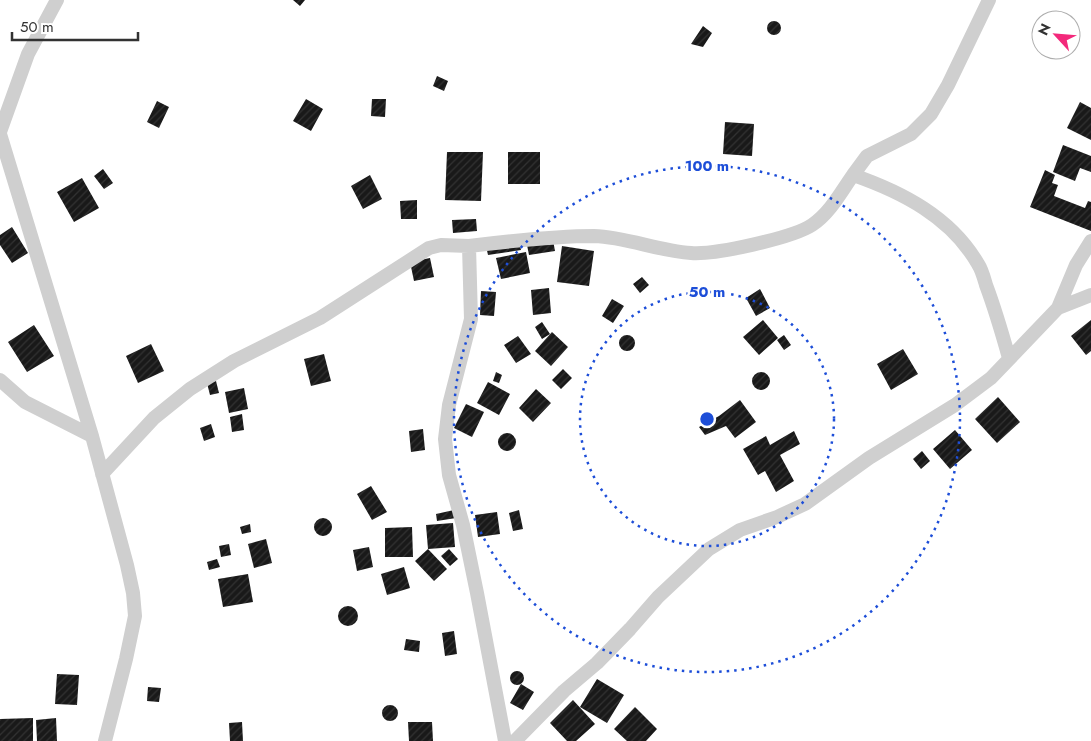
<svg xmlns="http://www.w3.org/2000/svg" width="1091" height="741" font-family="Jost,sans-serif">
  <style>
    .building { fill: url(#building-hatch) }
    .lines { fill: none; stroke-linecap: round; stroke-linejoin: round }
    .minor { stroke: #cfcfcf; stroke-width: 14 }
    .ring { fill: none; stroke: #1d4ed8; stroke-width: 2.5; stroke-dasharray: 2.5 5 }
    .centre { fill: #1d4ed8; stroke: #fff; stroke-width: 2.5 }
    .ring-label { font-size: 15px; text-anchor: middle; font-weight: bold; fill: #1d4ed8; stroke: #fff; stroke-width: 5; stroke-linejoin: round; paint-order: stroke }
  </style>
  <defs>
    <pattern id="building-hatch" width="6" height="6" patternUnits="userSpaceOnUse" patternTransform="scale(1.25)"><rect width="6" height="6" fill="#191919"/><path d="M-1 1l2-2M0 6l6-6M5 7l2-2" fill="none" stroke="#323232"/></pattern>
  </defs>
  <rect width="100%" height="100%" fill="#fff"/>
  <path class="building" d="M 293,0 L 305,0 L 300,6 Z
    M767 28a7 7 0 1 1 14 0a7 7 0 1 1-14 0Z
    M 703,26 L 712,33 L 703,47 L 691,44 Z
    M 437,76 L 448,81 L 444,91 L 433,86 Z
    M 306,99 L 323,109 L 311,131 L 293,121 Z
    M 372,99 L 386,99 L 385,117 L 371,116 Z
    M 157,101 L 169,107 L 159,128 L 147,122 Z
    M 1080,102 L 1091,108 L 1091,140 L 1067,128 Z
    M 725,122 L 754,124 L 752,156 L 723,154 Z
    M 1063,145 L 1091,156 L 1091,172 L 1080,168 L 1075,181 L 1053,172 Z
    M 447,152 L 483,152 L 481,201 L 445,200 Z
    M 508,152 L 540,152 L 540,184 L 508,184 Z
    M 103,169 L 113,183 L 104,189 L 94,176 Z
    M 1045,170 L 1055,175 L 1052,183 L 1058,185 L 1054,196 L 1085,208 L 1088,201 L 1091,202 L 1091,231 L 1030,207 Z
    M 370,175 L 382,199 L 363,209 L 351,186 Z
    M 82,178 L 99,208 L 74,222 L 57,192 Z
    M 417,200 L 417,219 L 401,219 L 400,201 Z
    M 476,219 L 477,231 L 453,233 L 452,220 Z
    M 12,227 L 28,253 L 12,263 L 0,245 L 0,235 Z
    M 553,240 L 555,251 L 529,255 L 527,245 Z
    M 519,241 L 521,250 L 488,255 L 486,246 Z
    M 562,246 L 594,251 L 589,286 L 557,282 Z
    M 526,252 L 530,273 L 501,279 L 496,258 Z
    M 430,258 L 434,277 L 414,281 L 410,262 Z
    M 642,277 L 649,285 L 640,293 L 633,284 Z
    M 549,288 L 551,313 L 533,315 L 531,290 Z
    M 760,289 L 770,308 L 756,316 L 746,298 Z
    M 481,291 L 496,292 L 494,316 L 480,315 Z
    M 612,299 L 624,306 L 613,323 L 602,316 Z
    M 763,320 L 778,338 L 759,355 L 743,337 Z
    M 1091,320 L 1091,351 L 1086,355 L 1071,336 Z
    M 542,322 L 550,334 L 542,339 L 535,327 Z
    M 34,325 L 54,356 L 27,372 L 8,342 Z
    M 552,332 L 568,347 L 551,366 L 535,351 Z
    M619 343a8 8 0 1 1 16 0a8 8 0 1 1-16 0Z
    M 784,335 L 791,345 L 784,350 L 777,340 Z
    M 518,336 L 531,354 L 516,363 L 504,345 Z
    M 151,344 L 164,371 L 138,383 L 126,356 Z
    M 903,349 L 918,374 L 891,390 L 877,364 Z
    M 324,354 L 331,381 L 311,386 L 304,359 Z
    M 563,369 L 572,378 L 561,389 L 552,380 Z
    M752 381a9 9 0 1 1 18 0a9 9 0 1 1-18 0Z
    M 496,372 L 502,375 L 499,383 L 493,381 Z
    M 216,381 L 219,393 L 210,395 L 207,383 Z
    M 488,382 L 510,394 L 499,415 L 477,403 Z
    M 244,388 L 248,409 L 229,413 L 225,392 Z
    M 536,389 L 551,403 L 533,422 L 519,408 Z
    M 998,397 L 1020,422 L 997,443 L 975,419 Z
    M 740,400 L 756,422 L 735,438 L 726,426 L 705,435 L 699,427 L 719,416 Z
    M 466,404 L 484,412 L 472,437 L 454,428 Z
    M 242,414 L 244,430 L 232,432 L 230,417 Z
    M 211,424 L 215,437 L 204,441 L 200,428 Z
    M 423,429 L 425,450 L 411,452 L 409,431 Z
    M 955,430 L 972,450 L 950,469 L 933,449 Z
    M 794,431 L 800,444 L 780,455 L 794,481 L 776,492 L 765,471 L 758,475 L 743,449 L 766,436 L 770,445 Z
    M498 442a9 9 0 1 1 18 0a9 9 0 1 1-18 0Z
    M 922,451 L 930,461 L 921,469 L 913,459 Z
    M 371,486 L 387,512 L 372,520 L 357,494 Z
    M 454,510 L 456,518 L 437,521 L 436,514 Z
    M 519,510 L 523,529 L 513,531 L 509,513 Z
    M 497,512 L 500,534 L 478,537 L 475,515 Z
    M314 527a9 9 0 1 1 18 0a9 9 0 1 1-18 0Z
    M 453,523 L 455,547 L 428,549 L 426,525 Z
    M 250,524 L 251,532 L 242,534 L 240,527 Z
    M 412,527 L 413,557 L 385,557 L 385,528 Z
    M 266,539 L 272,563 L 254,568 L 248,544 Z
    M 229,544 L 231,555 L 221,557 L 219,546 Z
    M 369,547 L 373,567 L 357,571 L 353,550 Z
    M 428,549 L 447,569 L 434,581 L 415,561 Z
    M 449,549 L 458,559 L 450,566 L 441,556 Z
    M 217,559 L 220,567 L 209,570 L 207,562 Z
    M 404,567 L 410,588 L 387,595 L 381,574 Z
    M 248,574 L 253,602 L 223,607 L 218,579 Z
    M338 616a10 10 0 1 1 20 0a10 10 0 1 1-20 0Z
    M 454,631 L 457,654 L 445,656 L 442,633 Z
    M 406,639 L 420,641 L 419,652 L 404,650 Z
    M510 678a7 7 0 1 1 14 0a7 7 0 1 1-14 0Z
    M 57,674 L 79,675 L 77,705 L 55,704 Z
    M 597,679 L 624,695 L 607,723 L 580,707 Z
    M 521,684 L 534,692 L 523,710 L 510,703 Z
    M 148,687 L 161,688 L 159,702 L 147,701 Z
    M 573,700 L 595,724 L 576,741 L 567,741 L 550,723 Z
    M382 713a8 8 0 1 1 16 0a8 8 0 1 1-16 0Z
    M 635,707 L 657,729 L 646,741 L 627,741 L 614,729 Z
    M 33,718 L 33,741 L 0,741 L 0,719 Z
    M 56,718 L 57,741 L 37,741 L 36,720 Z
    M 242,722 L 243,741 L 230,741 L 229,723 Z
    M 408,722 L 432,722 L 433,741 L 409,741 Z"/>
  <g class="lines">
    <path class="minor" d="M 0,132 L 28,54 L 57,0
      M 0,134 L 92,436 L 127,565 L 133,593 L 135,616 L 126,659 L 105,741
      M 853,175 L 867,156 L 911,134 L 931,114 L 948,85 L 989,0
      M 1058,308 L 1091,295
      M 0,380 L 25,402 L 92,436
      M 102,474 L 154,418 L 190,389 L 234,361 L 320,318 L 429,248 L 441,245 L 469,246
      M 505,741 L 477,593 L 463,525 L 449,475 L 445,439 L 449,405 L 471,319 L 469,246 C 510,241 553,236 594,236 C 627,237 658,251 691,253 C 715,255 792,238 812,225 C 830,213 841,192 853,175 C 902,192 951,217 978,264 C 982,270 984,278 986,285 C 995,309 1002,333 1009,358
      M 515,741 L 564,691 L 597,663 L 630,629 L 658,597 L 709,549 L 740,530 L 777,517 L 805,504 L 869,458 L 955,405 L 991,378 L 1058,308 L 1076,265 L 1091,241"/>
  </g>
  <g class="ring">
    <circle cx="707" cy="419" r="127"/>
    <circle cx="707" cy="419" r="253"/>
  </g>
  <circle cx="707" cy="419" r="8" class="centre"/>
  <g class="ring-label">
    <text x="707" y="171">100 m</text>
    <text x="707" y="297">50 m</text>
  </g>
  <g transform="translate(1056 35) rotate(296)"><circle r="24" fill="#ffffff" stroke="#adadad"/>
  <path d="M0-4L9 19L0 12L-9 19Z" fill="#f3297b"/>
  <text y="-8" font-size="14" font-weight="bold" text-anchor="middle" fill="#323232">N</text>
  </g>
  <path d="M12 32v8h126v-8" fill="none" stroke="#323232" stroke-width="2.5"/>
  <text x="20" y="32" font-size="15" fill="#323232" stroke="#ffffff" stroke-width="4" paint-order="stroke">50 m</text>
</svg>
